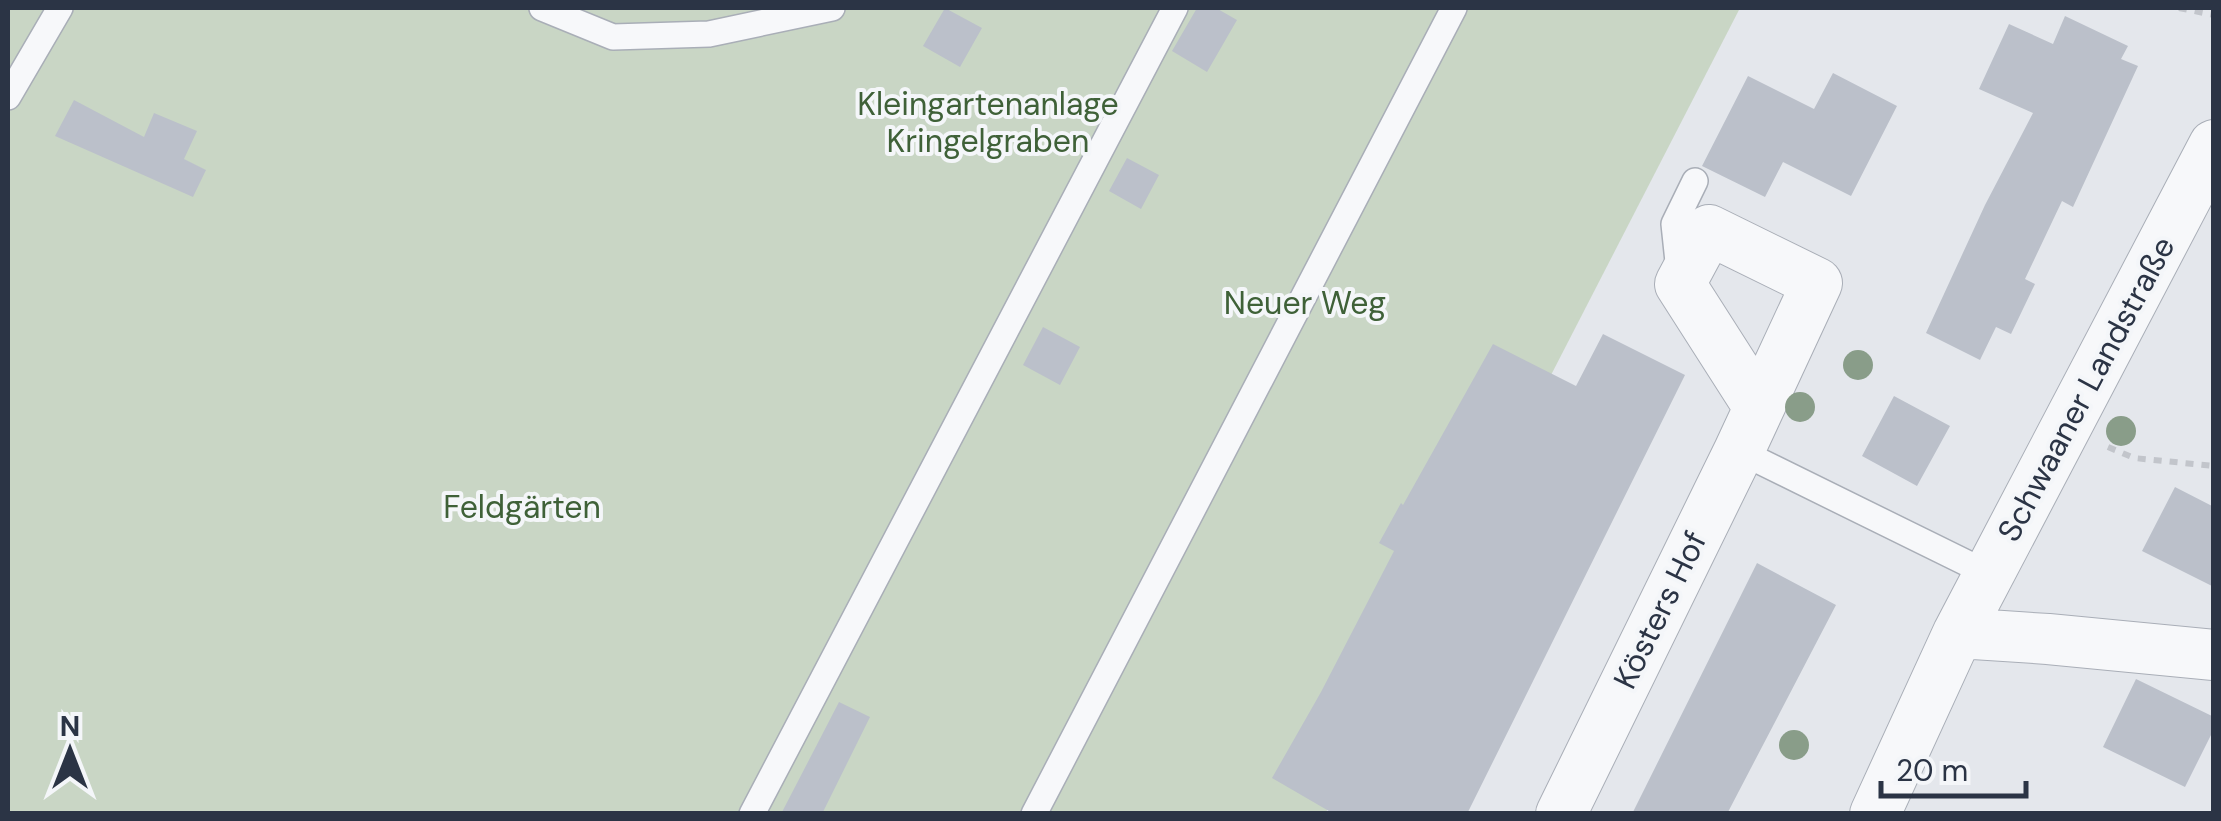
<svg xmlns="http://www.w3.org/2000/svg" width="2221" height="821" font-family="'DM Sans',sans-serif">
  <style>
    .green { fill: #c9d6c5 }
    .building { fill: #bbc0ca }
    .lines { fill: none; stroke-linecap: round; stroke-linejoin: round }
    .lane-casing { stroke: #a9aeb7; stroke-width: 28 }
    .street-casing { stroke: #a9aeb7; stroke-width: 52 }
    .path { stroke: #c2c5cb; stroke-width: 6; stroke-dasharray: 8 8; stroke-linecap: butt }
    .lane { stroke: #f7f8fa; stroke-width: 25 }
    .street { stroke: #f7f8fa; stroke-width: 50 }
    .tree { fill: #899d89 }
    .labels { text-anchor: middle; dominant-baseline: central; stroke-width: 8; stroke-linejoin: round; paint-order: stroke }
    .park-label { font-size: 32px; fill: #3f6138; stroke: #f4f6f9 }
    .street-label { font-size: 32px; fill: #2b3445; stroke: #f4f6f9 }
  </style>
  <rect width="100%" height="100%" fill="#e4e7ec"/>
  <path class="green" d="M 8,8 L 1740,8 L 1325,814 L 8,813 Z"/>
  <path class="building" d="M 945,8 L 982,28 L 960,67 L 923,46 Z
    M 1197,8 L 1216,8 L 1237,20 L 1207,72 L 1172,51 Z
    M 2065,16 L 2128,46 L 2121,59 L 2138,66 L 2073,207 L 2062,201 L 2025,279 L 2035,284 L 2011,334 L 1996,327 L 1980,360 L 1926,333 L 1985,205 L 2033,113 L 1979,89 L 2009,24 L 2053,44 Z
    M 1833,73 L 1897,106 L 1851,196 L 1783,162 L 1765,197 L 1702,166 L 1748,76 L 1814,109 Z
    M 74,100 L 144,137 L 154,113 L 197,131 L 184,159 L 206,170 L 193,197 L 55,136 Z
    M 1127,158 L 1159,175 L 1141,209 L 1109,191 Z
    M 1043,327 L 1080,347 L 1060,385 L 1023,365 Z
    M 1603,334 L 1685,375 L 1467,814 L 1334,814 L 1272,778 L 1321,692 L 1394,551 L 1379,543 L 1401,503 L 1403,505 L 1493,344 L 1576,386 Z
    M 1894,396 L 1950,426 L 1917,486 L 1862,456 Z
    M 2175,487 L 2214,507 L 2214,587 L 2142,551 Z
    M 1757,563 L 1836,605 L 1727,814 L 1632,814 Z
    M 2136,679 L 2214,717 L 2214,729 L 2185,787 L 2103,747 Z
    M 839,702 L 870,717 L 822,814 L 781,814 Z"/>
  <g class="lines">
    <g class="lane-casing">
      <path id="lane" d="M 542,8 L 613,37 L 709,34 L 832,8
        M 8,97 L 60,8
        M 1679,271 L 1674,224 L 1695,181
        M 1739,451 L 1989,574
        M 752,814 L 1175,8
        M 1034,814 L 1454,8"/>
    </g>
    <g class="street-casing">
      <path id="street" d="M 1958,633 L 2048,639 L 2214,655
        M 1561,814 L 1739,451 L 1817,283 L 1709,230 L 1680,284 L 1758,406
        M 1875,814 L 1958,633 L 2214,145"/>
    </g>
    <path class="path" d="M 2179,8 L 2214,15
      M 2108,447 L 2134,458 L 2214,466"/>
    <use href="#lane" class="lane"/>
    <use href="#street" class="street"/>
  </g>
  <g class="tree">
    <circle cx="1858" cy="365" r="15"/>
    <circle cx="1800" cy="407" r="15"/>
    <circle cx="2121" cy="431" r="15"/>
    <circle cx="1794" cy="745" r="15"/>
  </g>
  <g class="labels">
    <g class="park-label">
      <text x="988" y="104">Kleingartenanlage<tspan x="988" dy="37">Kringelgraben</tspan></text>
      <text x="1305" y="303">Neuer Weg</text>
      <text x="522" y="507">Feldgärten</text>
    </g>
    <g class="street-label">
      <text transform="translate(2086 389) rotate(-62)">Schwaaner Landstraße</text>
      <text transform="translate(1660 610) rotate(-64)">Kösters Hof</text>
    </g>
  </g>
  <rect width="2221" height="821" fill="none" stroke="#2b3445" stroke-width="20"/>
  <g transform="translate(70 751)" stroke="#f4f6f9" stroke-width="8" paint-order="stroke">
  <path d="M0-8L18 38L0 25L-18 38Z" fill="#2b3445"/>
  <text y="-15" font-size="28" font-weight="bold" text-anchor="middle" fill="#2b3445">N</text>
  </g>
  <path d="M1881 781v15h145v-15" fill="none" stroke="#2b3445" stroke-width="5"/>
  <text x="1896" y="781" font-size="30" fill="#2b3445" stroke="#f4f6f9" stroke-width="8" paint-order="stroke">20 m</text>
</svg>
